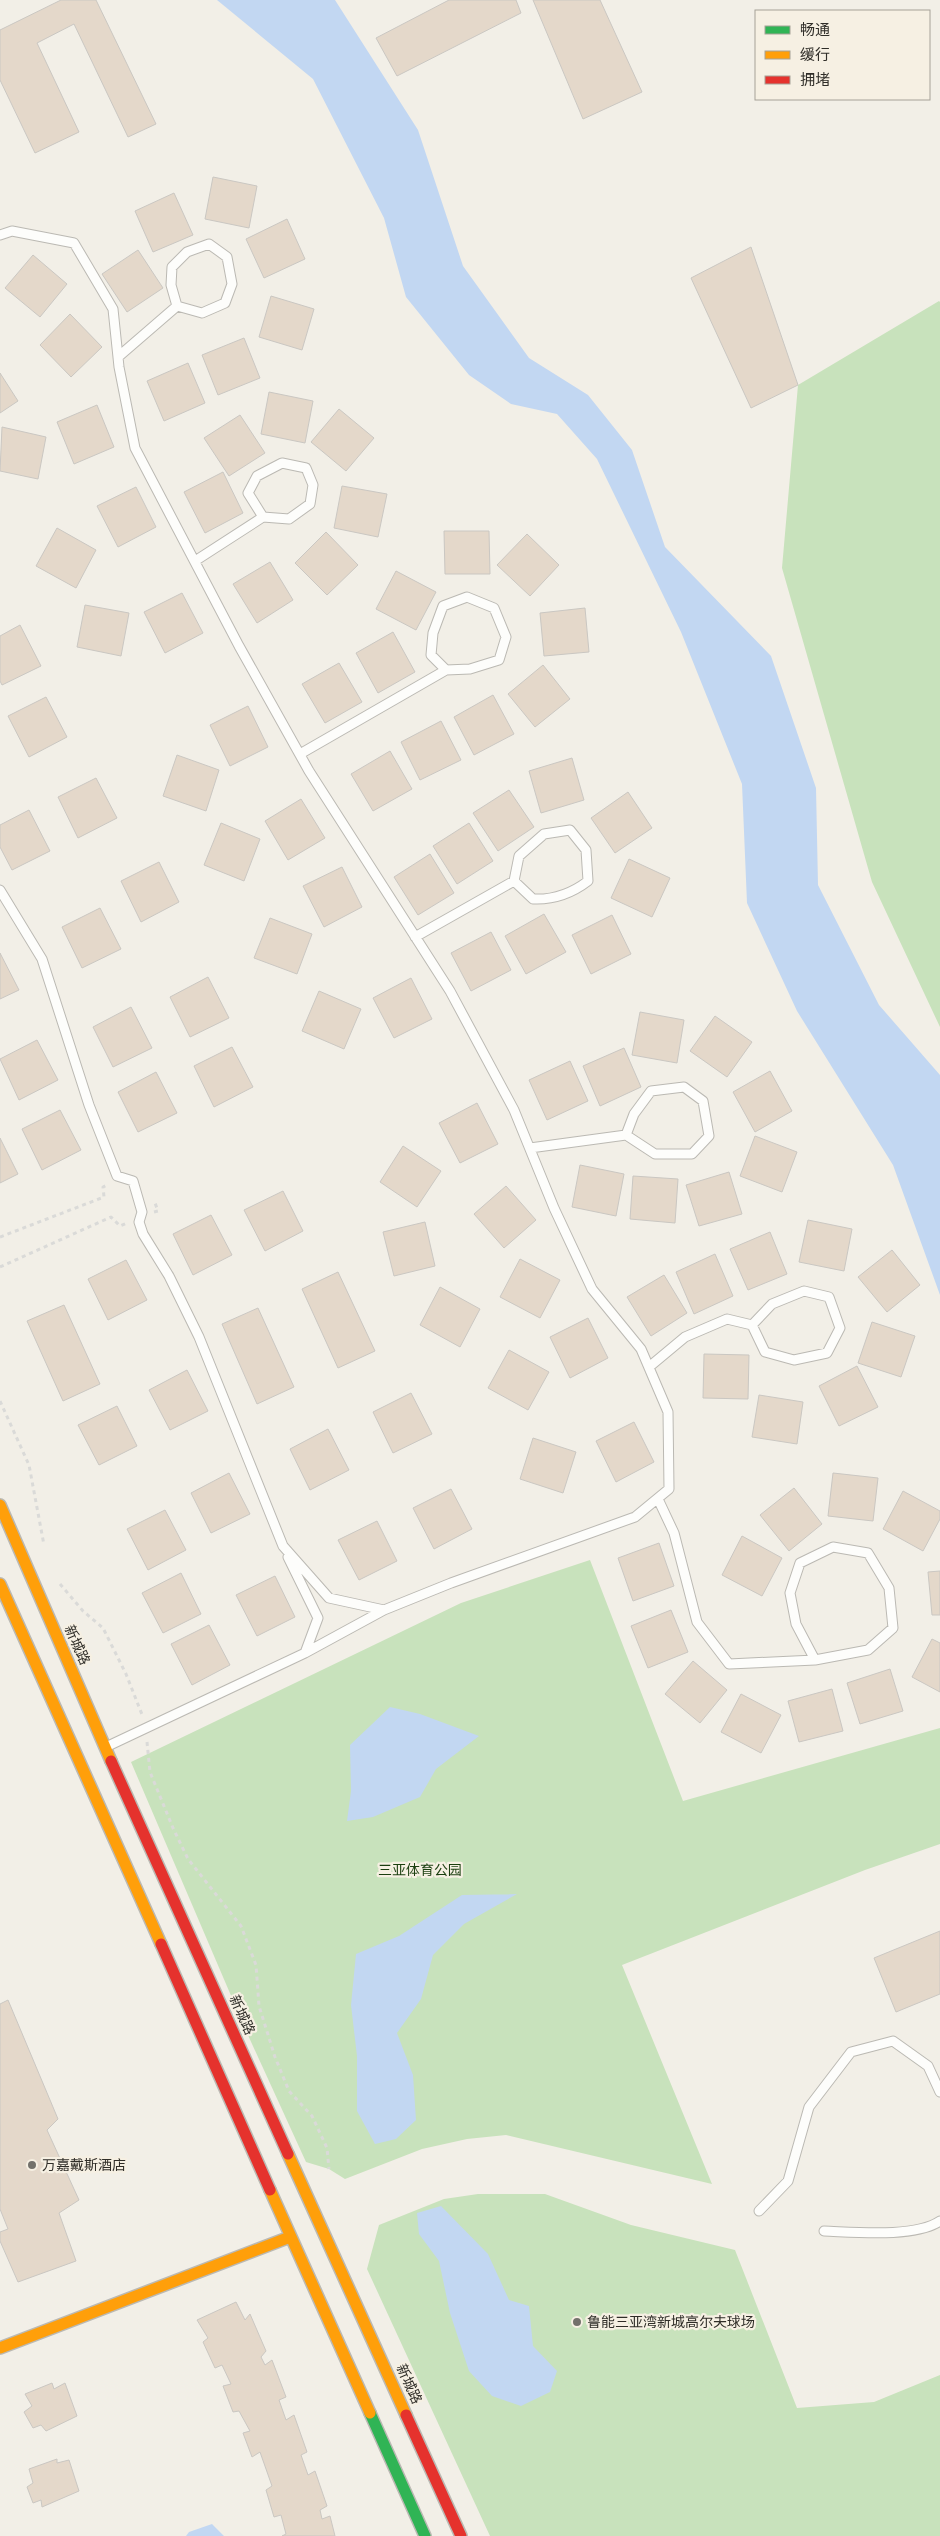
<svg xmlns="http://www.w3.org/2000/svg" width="940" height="2536" font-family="'Fira Sans','Noto Sans SC',sans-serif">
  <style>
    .green { fill: #c8e2bc }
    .water { fill: #c2d7f2 }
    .building { fill: #e4d8ca; stroke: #cac7c2 }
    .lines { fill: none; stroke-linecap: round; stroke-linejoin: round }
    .lane-casing { stroke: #bbb9b3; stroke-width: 11 }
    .fast-casing { stroke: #bbb9b3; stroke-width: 14 }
    .slow-casing { stroke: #bbb9b3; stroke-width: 14 }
    .jam-casing { stroke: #bbb9b3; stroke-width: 14 }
    .path { stroke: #dadad8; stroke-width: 3; stroke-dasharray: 4 4; stroke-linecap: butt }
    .lane { stroke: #fdfdfb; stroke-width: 9 }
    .fast { stroke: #30b455; stroke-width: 11 }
    .slow { stroke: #ff9f0a; stroke-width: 11 }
    .jam { stroke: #e5322d; stroke-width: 11 }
    .poi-dot { fill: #73716b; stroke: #f6f0e3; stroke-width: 2 }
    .labels { text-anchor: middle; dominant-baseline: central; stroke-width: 4.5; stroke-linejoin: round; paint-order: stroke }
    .street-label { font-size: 14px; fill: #2f2d28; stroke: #f6f0e3 }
    .park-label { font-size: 14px; fill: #1b3f10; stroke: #f6f0e3 }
    .poi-label { font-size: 14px; fill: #2f2d28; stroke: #f6f0e3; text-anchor: start }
  </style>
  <rect width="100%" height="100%" fill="#f2efe7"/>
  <path class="green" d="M 939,301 L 940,302 L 940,1027 L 872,882 L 782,568 L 798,385 Z
    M 590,1560 L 683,1801 L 940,1728 L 940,1844 L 865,1870 L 622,1965 L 712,2184 L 506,2135 L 467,2139 L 422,2149 L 345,2179 L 329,2169 L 306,2162 L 247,2033 L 131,1762 L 461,1603 Z
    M 478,2194 L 545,2194 L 631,2225 L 735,2250 L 797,2408 L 874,2402 L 940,2375 L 940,2536 L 490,2536 L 367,2269 L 379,2225 L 444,2199 Z"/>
  <path class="water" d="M 217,0 L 335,0 L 418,130 L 463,266 L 529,358 L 588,395 L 632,450 L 665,547 L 771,656 L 816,788 L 818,885 L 879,1005 L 940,1075 L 940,1295 L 893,1165 L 797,1011 L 747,903 L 742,784 L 681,632 L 597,459 L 557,414 L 511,404 L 469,375 L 406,297 L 384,218 L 313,79 Z
    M 390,1707 L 420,1714 L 479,1736 L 436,1769 L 420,1797 L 373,1817 L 347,1821 L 351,1791 L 350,1745 Z
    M 517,1894 L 464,1924 L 433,1955 L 421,1999 L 397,2033 L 413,2075 L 416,2120 L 396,2139 L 375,2144 L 357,2111 L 357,2056 L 351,2005 L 356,1954 L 399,1936 L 462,1895 Z
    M 441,2206 L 488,2254 L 509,2300 L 529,2306 L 533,2346 L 557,2371 L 550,2392 L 521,2406 L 492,2396 L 469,2371 L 450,2313 L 439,2261 L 419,2234 L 417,2213 Z
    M 212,2524 L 224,2536 L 186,2536 L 189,2532 Z"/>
  <path class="building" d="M 61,0 L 96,0 L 156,124 L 128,137 L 74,24 L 37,43 L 79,132 L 35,153 L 0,80 L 0,30 Z
    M 449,0 L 516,0 L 521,13 L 397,76 L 376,38 Z
    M 533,0 L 600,0 L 642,92 L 583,119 Z
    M 213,177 L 257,186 L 249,228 L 205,219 Z
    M 174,193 L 193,235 L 153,252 L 135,211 Z
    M 287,219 L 305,259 L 264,278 L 246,239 Z
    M 751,247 L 798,385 L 751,408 L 691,278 Z
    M 138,250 L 163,288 L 127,312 L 102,274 Z
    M 33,255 L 67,284 L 40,317 L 5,288 Z
    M 271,296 L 314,309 L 302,350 L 259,337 Z
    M 70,314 L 102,347 L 71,377 L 40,345 Z
    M 244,338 L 260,378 L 218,395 L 202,355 Z
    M 188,363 L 205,403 L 164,421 L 147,381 Z
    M 0,373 L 18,401 L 0,413 Z
    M 269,392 L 313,401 L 305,443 L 261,434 Z
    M 97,405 L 114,447 L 74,464 L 57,422 Z
    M 339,409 L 374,438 L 346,471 L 311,442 Z
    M 240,415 L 265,453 L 229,476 L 204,438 Z
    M 2,427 L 46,437 L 38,479 L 0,471 Z
    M 223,472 L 243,513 L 205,533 L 184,492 Z
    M 342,486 L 387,494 L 378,537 L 334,528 Z
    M 136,487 L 156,527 L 118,547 L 97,506 Z
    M 57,528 L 96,550 L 76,588 L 36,566 Z
    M 444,531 L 489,531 L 490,574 L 445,574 Z
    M 326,532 L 358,565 L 327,595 L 295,563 Z
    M 527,534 L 559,565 L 530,596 L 497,565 Z
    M 270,562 L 293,600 L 257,623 L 233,584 Z
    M 396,571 L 436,592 L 416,630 L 376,609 Z
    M 182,593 L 203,633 L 165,653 L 144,612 Z
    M 85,605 L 129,613 L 121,656 L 77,647 Z
    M 585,608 L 589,652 L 544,656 L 540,613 Z
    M 20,625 L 41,666 L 2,685 L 0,681 L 0,636 Z
    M 393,632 L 415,672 L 378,693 L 356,653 Z
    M 339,663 L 362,702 L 325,723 L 302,684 Z
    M 543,665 L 570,699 L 535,727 L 508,694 Z
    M 493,695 L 514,734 L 474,755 L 454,717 Z
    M 46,697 L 67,737 L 29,757 L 8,716 Z
    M 248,706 L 268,747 L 230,766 L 210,725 Z
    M 441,721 L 461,760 L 420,780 L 401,742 Z
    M 390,751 L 412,789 L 373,811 L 351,774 Z
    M 177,755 L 219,770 L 206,811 L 163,796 Z
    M 572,758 L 584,800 L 541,813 L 529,771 Z
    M 96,778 L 117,818 L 78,838 L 58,797 Z
    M 509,790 L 534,827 L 498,851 L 473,813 Z
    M 628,792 L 652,828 L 615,853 L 591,818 Z
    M 301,799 L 325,838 L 288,860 L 265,821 Z
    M 29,810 L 50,851 L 12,870 L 0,847 L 0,825 Z
    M 221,823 L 260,839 L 244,881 L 204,865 Z
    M 469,823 L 493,861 L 457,884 L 433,846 Z
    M 430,854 L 454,893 L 418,915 L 394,877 Z
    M 629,859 L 670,878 L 652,917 L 611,898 Z
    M 159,862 L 179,902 L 141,922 L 121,881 Z
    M 342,867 L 362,907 L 324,927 L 303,886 Z
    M 100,908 L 121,949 L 82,968 L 62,927 Z
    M 544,914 L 566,952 L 526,974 L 505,936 Z
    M 612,915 L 631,954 L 591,974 L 572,935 Z
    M 270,918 L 312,934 L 297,974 L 254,958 Z
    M 491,932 L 511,970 L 471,991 L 451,953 Z
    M 0,953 L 19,990 L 0,999 Z
    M 208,977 L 229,1018 L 190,1037 L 170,997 Z
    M 411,978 L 432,1019 L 394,1038 L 373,998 Z
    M 319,991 L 361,1009 L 344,1049 L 302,1031 Z
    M 131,1007 L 152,1048 L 113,1067 L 93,1027 Z
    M 640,1012 L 684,1020 L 677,1063 L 632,1055 Z
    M 715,1016 L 752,1042 L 727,1077 L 690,1051 Z
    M 37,1040 L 58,1080 L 19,1100 L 0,1059 Z
    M 232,1047 L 253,1087 L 214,1107 L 194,1066 Z
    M 624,1048 L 641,1087 L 600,1106 L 583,1066 Z
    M 570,1061 L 588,1101 L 547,1120 L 529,1080 Z
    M 770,1071 L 792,1111 L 755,1132 L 733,1092 Z
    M 156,1072 L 177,1113 L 138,1132 L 118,1092 Z
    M 477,1103 L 498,1144 L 460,1163 L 439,1123 Z
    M 60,1110 L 81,1150 L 42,1170 L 22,1129 Z
    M 755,1136 L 797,1152 L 782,1192 L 740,1176 Z
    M 0,1138 L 18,1174 L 0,1183 Z
    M 403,1146 L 441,1171 L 417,1207 L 380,1182 Z
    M 580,1165 L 624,1174 L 616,1216 L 572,1207 Z
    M 729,1172 L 742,1214 L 699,1226 L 686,1185 Z
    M 633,1176 L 678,1179 L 675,1223 L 630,1219 Z
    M 506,1186 L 536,1220 L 504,1248 L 474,1214 Z
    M 283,1191 L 303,1231 L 265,1251 L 244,1210 Z
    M 211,1215 L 232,1255 L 193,1275 L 173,1234 Z
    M 808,1220 L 852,1229 L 844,1271 L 799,1262 Z
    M 425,1222 L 435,1266 L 394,1276 L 383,1232 Z
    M 770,1232 L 787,1274 L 748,1290 L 730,1249 Z
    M 892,1250 L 920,1285 L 887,1312 L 858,1277 Z
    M 715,1254 L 733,1296 L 694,1314 L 676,1272 Z
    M 520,1259 L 560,1280 L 540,1318 L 500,1297 Z
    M 126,1260 L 147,1300 L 108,1320 L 88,1279 Z
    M 338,1272 L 375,1351 L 338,1368 L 302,1289 Z
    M 664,1275 L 687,1313 L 651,1336 L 627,1297 Z
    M 440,1287 L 480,1309 L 460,1347 L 420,1325 Z
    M 64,1305 L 100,1384 L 63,1401 L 27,1321 Z
    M 258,1308 L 294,1387 L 257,1404 L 222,1324 Z
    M 588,1318 L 608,1358 L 570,1378 L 550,1337 Z
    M 872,1322 L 915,1336 L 901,1377 L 858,1363 Z
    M 509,1350 L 549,1372 L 528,1410 L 488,1388 Z
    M 704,1354 L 749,1355 L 748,1399 L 703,1398 Z
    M 857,1366 L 878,1407 L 839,1426 L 819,1386 Z
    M 187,1370 L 208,1411 L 170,1430 L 149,1390 Z
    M 411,1393 L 432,1434 L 393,1453 L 373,1412 Z
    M 759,1395 L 803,1402 L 797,1444 L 752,1437 Z
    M 117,1406 L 137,1446 L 99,1465 L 78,1425 Z
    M 634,1422 L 654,1462 L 616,1482 L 596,1441 Z
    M 328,1429 L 349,1470 L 310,1490 L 290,1449 Z
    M 533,1438 L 576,1452 L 563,1493 L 520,1479 Z
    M 229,1473 L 250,1514 L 211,1533 L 191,1493 Z
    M 833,1473 L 878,1478 L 873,1521 L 828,1516 Z
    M 794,1488 L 822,1524 L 789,1551 L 760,1515 Z
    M 451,1489 L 472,1529 L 434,1549 L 413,1508 Z
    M 903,1491 L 940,1511 L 940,1519 L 923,1551 L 883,1529 Z
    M 165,1510 L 186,1550 L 148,1570 L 127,1529 Z
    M 377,1521 L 397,1561 L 359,1580 L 338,1540 Z
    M 742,1536 L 782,1558 L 762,1596 L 722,1575 Z
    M 659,1543 L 674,1586 L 633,1601 L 618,1558 Z
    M 940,1571 L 940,1615 L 932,1615 L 928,1572 Z
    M 181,1573 L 201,1614 L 163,1633 L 142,1593 Z
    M 275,1576 L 295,1617 L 257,1636 L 236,1595 Z
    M 671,1610 L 688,1652 L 648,1668 L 631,1626 Z
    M 209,1625 L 230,1665 L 192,1685 L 171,1644 Z
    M 932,1639 L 940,1643 L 940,1692 L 912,1677 Z
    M 693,1661 L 727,1690 L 700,1723 L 665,1694 Z
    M 890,1669 L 903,1711 L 860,1724 L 847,1683 Z
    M 832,1689 L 843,1731 L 799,1742 L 788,1701 Z
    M 741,1694 L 781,1715 L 761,1753 L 721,1732 Z
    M 940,1931 L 940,1994 L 896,2012 L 874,1958 Z
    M 8,2000 L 58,2119 L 47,2130 L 79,2200 L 59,2213 L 76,2261 L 18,2282 L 0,2241 L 0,2232 L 8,2229 L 0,2209 L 0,2004 Z
    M 236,2302 L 245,2320 L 250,2314 L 266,2351 L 261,2357 L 265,2365 L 272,2360 L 286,2397 L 279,2400 L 286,2420 L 294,2415 L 307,2452 L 301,2455 L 308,2475 L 315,2471 L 327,2506 L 320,2510 L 322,2519 L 330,2516 L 335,2536 L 282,2536 L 286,2534 L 281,2515 L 274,2517 L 266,2490 L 272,2486 L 260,2452 L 252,2457 L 243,2433 L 250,2431 L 239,2411 L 233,2412 L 223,2386 L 231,2384 L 222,2365 L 215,2368 L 203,2342 L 208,2338 L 197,2320 Z
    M 52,2383 L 54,2389 L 65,2383 L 77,2416 L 46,2431 L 41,2425 L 33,2428 L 24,2412 L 32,2406 L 25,2394 Z
    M 57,2459 L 57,2463 L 69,2460 L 79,2491 L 42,2507 L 41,2500 L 33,2503 L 27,2487 L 33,2483 L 29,2469 Z"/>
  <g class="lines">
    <g class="lane-casing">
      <path id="lane" d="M 0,235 L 12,231 L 74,243 L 113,309 L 119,367 L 135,448 L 239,646 L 309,771 L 450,991 L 514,1110 L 554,1208 L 592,1289 L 641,1349 L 668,1412 L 669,1489 L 635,1517 L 451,1583 L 384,1610 L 329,1598 L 283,1546 L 199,1337 L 169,1276 L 143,1234 L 139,1222 L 142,1212 L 133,1181 L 117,1176 L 89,1105 L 42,959 L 0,890
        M 118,357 L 177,306 L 202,313 L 225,303 L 232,284 L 227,257 L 209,244 L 187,252 L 172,267 L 171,285 L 177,306
        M 195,561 L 263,517 L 289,519 L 310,504 L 313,485 L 306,468 L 282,463 L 257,476 L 248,493 L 263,517
        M 300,754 L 446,670 L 470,669 L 499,660 L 506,637 L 494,608 L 467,597 L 443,606 L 433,633 L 431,655 L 446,670
        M 415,937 L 514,881 L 519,856 L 544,834 L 570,830 L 586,850 L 588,881 C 571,894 554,900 533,899 L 514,881
        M 530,1148 L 626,1135 L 655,1154 L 692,1154 L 709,1136 L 703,1101 L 684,1087 L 651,1091 L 634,1114 L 626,1135
        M 649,1367 L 685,1337 L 727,1319 L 752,1325 L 765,1352 L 794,1360 L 827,1353 L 840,1328 L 829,1297 L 804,1291 L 772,1304 L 752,1325
        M 658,1499 L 674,1533 L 697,1622 L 729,1664 L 815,1660 L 868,1650 L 893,1628 L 889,1588 L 868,1553 L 833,1547 L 800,1563 L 790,1593 L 796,1624 L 815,1660
        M 288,1557 L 318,1618 L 305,1653
        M 108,1746 L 305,1653 L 384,1610
        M 759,2211 L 788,2181 L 809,2107 L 851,2052 L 893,2041 L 928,2066 L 940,2092
        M 824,2231 C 854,2232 915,2238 940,2221"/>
    </g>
    <g class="fast-casing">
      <path id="fast" d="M 370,2413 L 425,2536"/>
    </g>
    <g class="slow-casing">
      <path id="slow" d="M 0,1505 L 111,1761
        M 0,1584 L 161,1944
        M 288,2154 L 406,2415
        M 270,2190 L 370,2413
        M 0,2348 L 290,2237"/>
    </g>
    <g class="jam-casing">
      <path id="jam" d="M 111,1761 L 288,2154
        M 161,1944 L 270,2190
        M 406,2415 L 461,2536"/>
    </g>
    <path class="path" d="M 154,1212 L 158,1211 L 155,1203
      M 0,1237 L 104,1197 L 103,1187 L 107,1185
      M 0,1267 L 111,1217 L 120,1226 L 127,1223
      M 0,1401 L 29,1465 L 44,1545
      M 60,1584 L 83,1611 L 103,1628 L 126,1674 L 143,1717
      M 147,1742 L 150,1772 L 173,1828 L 188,1859 L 241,1926 L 256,1965 L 259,2006 L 275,2057 L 289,2091 L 312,2116 L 327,2148 L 329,2169"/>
    <use href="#lane" class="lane"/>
    <use href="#fast" class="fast"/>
    <use href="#slow" class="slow"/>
    <use href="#jam" class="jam"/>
  </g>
  <g class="poi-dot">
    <circle cx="32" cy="2165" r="5"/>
    <circle cx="577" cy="2322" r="5"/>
  </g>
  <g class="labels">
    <g class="street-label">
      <text transform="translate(77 1645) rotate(66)">新城路</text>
      <text transform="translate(242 2015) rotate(66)">新城路</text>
      <text transform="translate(409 2384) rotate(66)">新城路</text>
    </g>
    <g class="park-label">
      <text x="420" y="1870">三亚体育公园</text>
    </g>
    <g class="poi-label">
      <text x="42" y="2165">万嘉戴斯酒店</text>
      <text x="587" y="2322">鲁能三亚湾新城高尔夫球场</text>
    </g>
  </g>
  <rect x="755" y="10" width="175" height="90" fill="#f6f0e3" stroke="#a6a298"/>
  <rect x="765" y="26" width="25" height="8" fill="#30b455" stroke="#a6a298"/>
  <text x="800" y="35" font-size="15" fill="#2f2d28">畅通</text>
  <rect x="765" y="51" width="25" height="8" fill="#ff9f0a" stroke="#a6a298"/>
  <text x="800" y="60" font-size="15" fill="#2f2d28">缓行</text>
  <rect x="765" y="76" width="25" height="8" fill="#e5322d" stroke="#a6a298"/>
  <text x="800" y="85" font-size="15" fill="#2f2d28">拥堵</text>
</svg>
